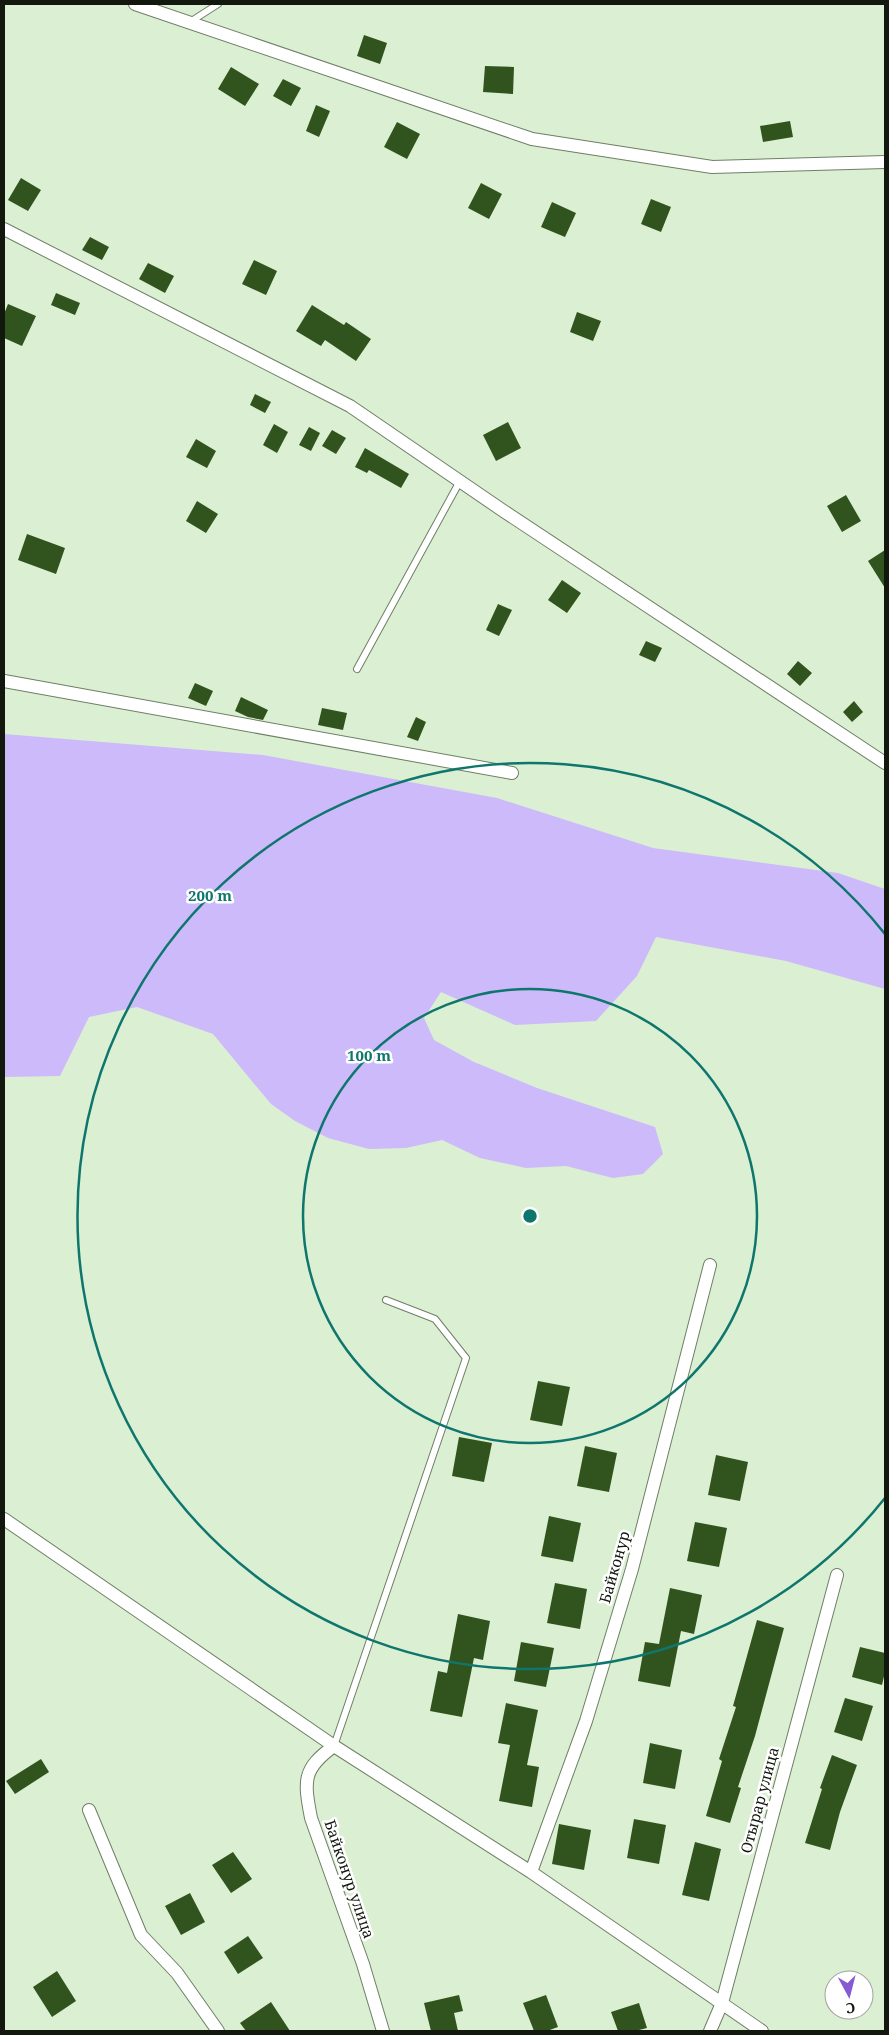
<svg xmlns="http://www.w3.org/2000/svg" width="889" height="2035" font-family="'Noto Serif',serif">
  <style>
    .water { fill: #cdbafb }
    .building { fill: #31541e }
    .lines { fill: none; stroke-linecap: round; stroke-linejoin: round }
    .service-casing { stroke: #6e7f66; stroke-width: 8 }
    .minor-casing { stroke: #6e7f66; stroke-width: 14 }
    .service { stroke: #fff; stroke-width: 6 }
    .minor { stroke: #fff; stroke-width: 12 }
    .ring { fill: none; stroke: #0f766e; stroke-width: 2.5 }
    .labels { text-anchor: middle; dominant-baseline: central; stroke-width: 5; stroke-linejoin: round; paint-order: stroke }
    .street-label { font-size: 15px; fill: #12180e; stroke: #fff }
    .centre { fill: #0f766e; stroke: #fff; stroke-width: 2.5 }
    .ring-label { font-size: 15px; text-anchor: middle; font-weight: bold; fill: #0f766e; stroke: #fff; stroke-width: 5; stroke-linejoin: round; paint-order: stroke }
  </style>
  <rect width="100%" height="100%" fill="#dbefd2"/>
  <path class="water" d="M 4,734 L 263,755 L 497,798 L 653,848 L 838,873 L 885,889 L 885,989 L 786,961 L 656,937 L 637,976 L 596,1021 L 515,1025 L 441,992 L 424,1018 L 434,1040 L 474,1062 L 537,1088 L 655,1127 L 663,1154 L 643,1174 L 613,1178 L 566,1166 L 526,1168 L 480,1158 L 442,1140 L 406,1148 L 369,1149 L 328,1138 L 295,1121 L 271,1104 L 213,1034 L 137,1007 L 89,1017 L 60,1076 L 4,1077 Z"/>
  <path class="building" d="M 364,35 L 387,43 L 380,64 L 357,56 Z
    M 485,66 L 514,67 L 513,94 L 483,92 Z
    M 231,67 L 259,84 L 245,106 L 218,89 Z
    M 283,79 L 301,88 L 291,106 L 273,96 Z
    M 316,105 L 330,111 L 319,137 L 306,131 Z
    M 790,121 L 793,137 L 763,142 L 760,126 Z
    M 397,122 L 420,134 L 407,159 L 384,147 Z
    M 21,178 L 41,190 L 28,211 L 8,200 Z
    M 481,183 L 502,194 L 489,219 L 468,208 Z
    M 651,199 L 671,207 L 661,232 L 641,224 Z
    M 552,202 L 576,213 L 565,237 L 541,227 Z
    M 90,237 L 109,247 L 102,260 L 82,250 Z
    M 254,260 L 277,271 L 266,295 L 242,284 Z
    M 148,263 L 174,276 L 165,293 L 139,279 Z
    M 56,293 L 80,303 L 75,315 L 51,305 Z
    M 8,304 L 36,316 L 22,346 L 4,338 L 4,314 Z
    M 312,305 L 344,325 L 346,322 L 371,339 L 356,361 L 325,340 L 321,346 L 296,331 Z
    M 577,312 L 601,321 L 593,341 L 570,332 Z
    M 255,394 L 271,402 L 265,413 L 250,405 Z
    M 508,422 L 521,448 L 496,461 L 483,435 Z
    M 274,424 L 288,432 L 277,453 L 263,445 Z
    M 309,427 L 320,433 L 311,451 L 299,445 Z
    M 332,430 L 346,438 L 336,454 L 322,446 Z
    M 196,439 L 216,451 L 207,468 L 186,457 Z
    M 365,448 L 409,474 L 401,488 L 369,470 L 367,473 L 355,467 Z
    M 846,495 L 861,521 L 842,532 L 827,506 Z
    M 197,501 L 218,514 L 206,533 L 186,521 Z
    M 27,534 L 65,548 L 56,574 L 18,560 Z
    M 885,550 L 885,588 L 868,561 Z
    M 562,580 L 581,593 L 567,613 L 548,600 Z
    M 498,604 L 512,610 L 499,636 L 486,630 Z
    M 646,641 L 662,648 L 655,662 L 639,655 Z
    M 798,661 L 812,673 L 800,686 L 787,674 Z
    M 195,683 L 213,691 L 206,706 L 188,698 Z
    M 241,697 L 268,710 L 263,720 L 248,717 L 235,711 Z
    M 854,701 L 863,712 L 852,722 L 843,712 Z
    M 322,708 L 347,713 L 343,730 L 318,725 Z
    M 416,717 L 426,722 L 418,741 L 407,737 Z
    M 538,1381 L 570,1387 L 562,1426 L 530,1420 Z
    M 459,1437 L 492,1443 L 484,1482 L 452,1476 Z
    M 585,1446 L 617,1453 L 609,1492 L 577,1486 Z
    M 716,1455 L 748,1462 L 740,1501 L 708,1495 Z
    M 549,1516 L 581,1523 L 573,1562 L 541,1556 Z
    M 695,1522 L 727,1528 L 719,1567 L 687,1561 Z
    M 555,1583 L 587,1589 L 580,1629 L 547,1623 Z
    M 670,1588 L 702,1595 L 694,1634 L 681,1631 L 670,1687 L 638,1681 L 645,1642 L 659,1644 Z
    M 458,1614 L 490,1621 L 483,1660 L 474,1658 L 462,1717 L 430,1711 L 438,1671 L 447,1673 Z
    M 757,1620 L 784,1628 L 755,1736 L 738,1787 L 741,1788 L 730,1823 L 706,1816 L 722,1761 L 719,1759 L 736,1707 L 733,1706 Z
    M 521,1642 L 554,1648 L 546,1687 L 514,1681 Z
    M 860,1647 L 885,1653 L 885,1672 L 882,1685 L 852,1677 Z
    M 845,1698 L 873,1706 L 862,1741 L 834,1732 Z
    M 506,1703 L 538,1710 L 527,1765 L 539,1767 L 532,1807 L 499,1801 L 510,1745 L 498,1743 Z
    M 650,1743 L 682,1750 L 675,1789 L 643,1783 Z
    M 832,1755 L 857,1765 L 840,1812 L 830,1850 L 805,1843 L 822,1789 L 820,1788 Z
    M 41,1759 L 49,1772 L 15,1794 L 6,1781 Z
    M 634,1819 L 666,1825 L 659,1864 L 627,1858 Z
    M 559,1824 L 591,1830 L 584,1870 L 552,1864 Z
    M 695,1842 L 721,1849 L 709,1901 L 682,1895 Z
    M 233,1852 L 252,1879 L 231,1893 L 212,1865 Z
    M 190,1893 L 205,1922 L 181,1935 L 165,1906 Z
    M 248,1936 L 263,1958 L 238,1974 L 224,1952 Z
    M 57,1971 L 76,2001 L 52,2017 L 33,1987 Z
    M 459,1995 L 463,2011 L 454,2013 L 458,2031 L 431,2031 L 424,2003 Z
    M 546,1995 L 558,2027 L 547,2031 L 534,2031 L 523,2003 Z
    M 271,2002 L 290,2031 L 246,2031 L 240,2023 Z
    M 639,2003 L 647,2028 L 635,2031 L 618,2031 L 611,2012 Z"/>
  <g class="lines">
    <g class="service-casing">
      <path id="service" d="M 190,22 L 218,4
        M 357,669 L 460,481
        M 334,1746 L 466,1358 L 435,1319 L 386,1300"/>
    </g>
    <g class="minor-casing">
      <path id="minor" d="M 135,4 L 532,139 L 712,167 L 885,162
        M 4,229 L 350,406 L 502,510 L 885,763
        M 4,681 L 512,773
        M 4,1519 L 334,1746 L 531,1872 L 762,2031
        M 334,1746 C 302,1769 304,1781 311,1818 L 363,1964 L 383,2031
        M 89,1810 L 141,1935 L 177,1973 L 218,2031
        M 531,1872 L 586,1721 L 632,1569 L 710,1265
        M 710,2031 L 722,2003 L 837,1575"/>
    </g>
    <use href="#service" class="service"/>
    <use href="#minor" class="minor"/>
  </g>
  <g class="ring">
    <circle cx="530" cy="1216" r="227"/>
    <path d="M885 1498A453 453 0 1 1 885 934"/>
  </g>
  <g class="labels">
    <g class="street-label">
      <text transform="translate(614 1567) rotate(-74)">Байконур</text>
      <text transform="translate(759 1800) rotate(-75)">Отырар улица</text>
      <text transform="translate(350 1879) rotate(71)">Байконур улица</text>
    </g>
  </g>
  <circle cx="530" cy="1216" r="8" class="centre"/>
  <g class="ring-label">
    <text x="210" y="901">200 m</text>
    <text x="369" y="1061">100 m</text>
  </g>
  <rect width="889" height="2035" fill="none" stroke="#12180e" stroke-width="10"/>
  <g transform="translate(849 1995) rotate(173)"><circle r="24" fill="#ffffff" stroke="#a0a39f"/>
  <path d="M0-4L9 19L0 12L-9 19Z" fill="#8759d3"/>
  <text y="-8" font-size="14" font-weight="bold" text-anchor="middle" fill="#12180e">С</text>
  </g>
</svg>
